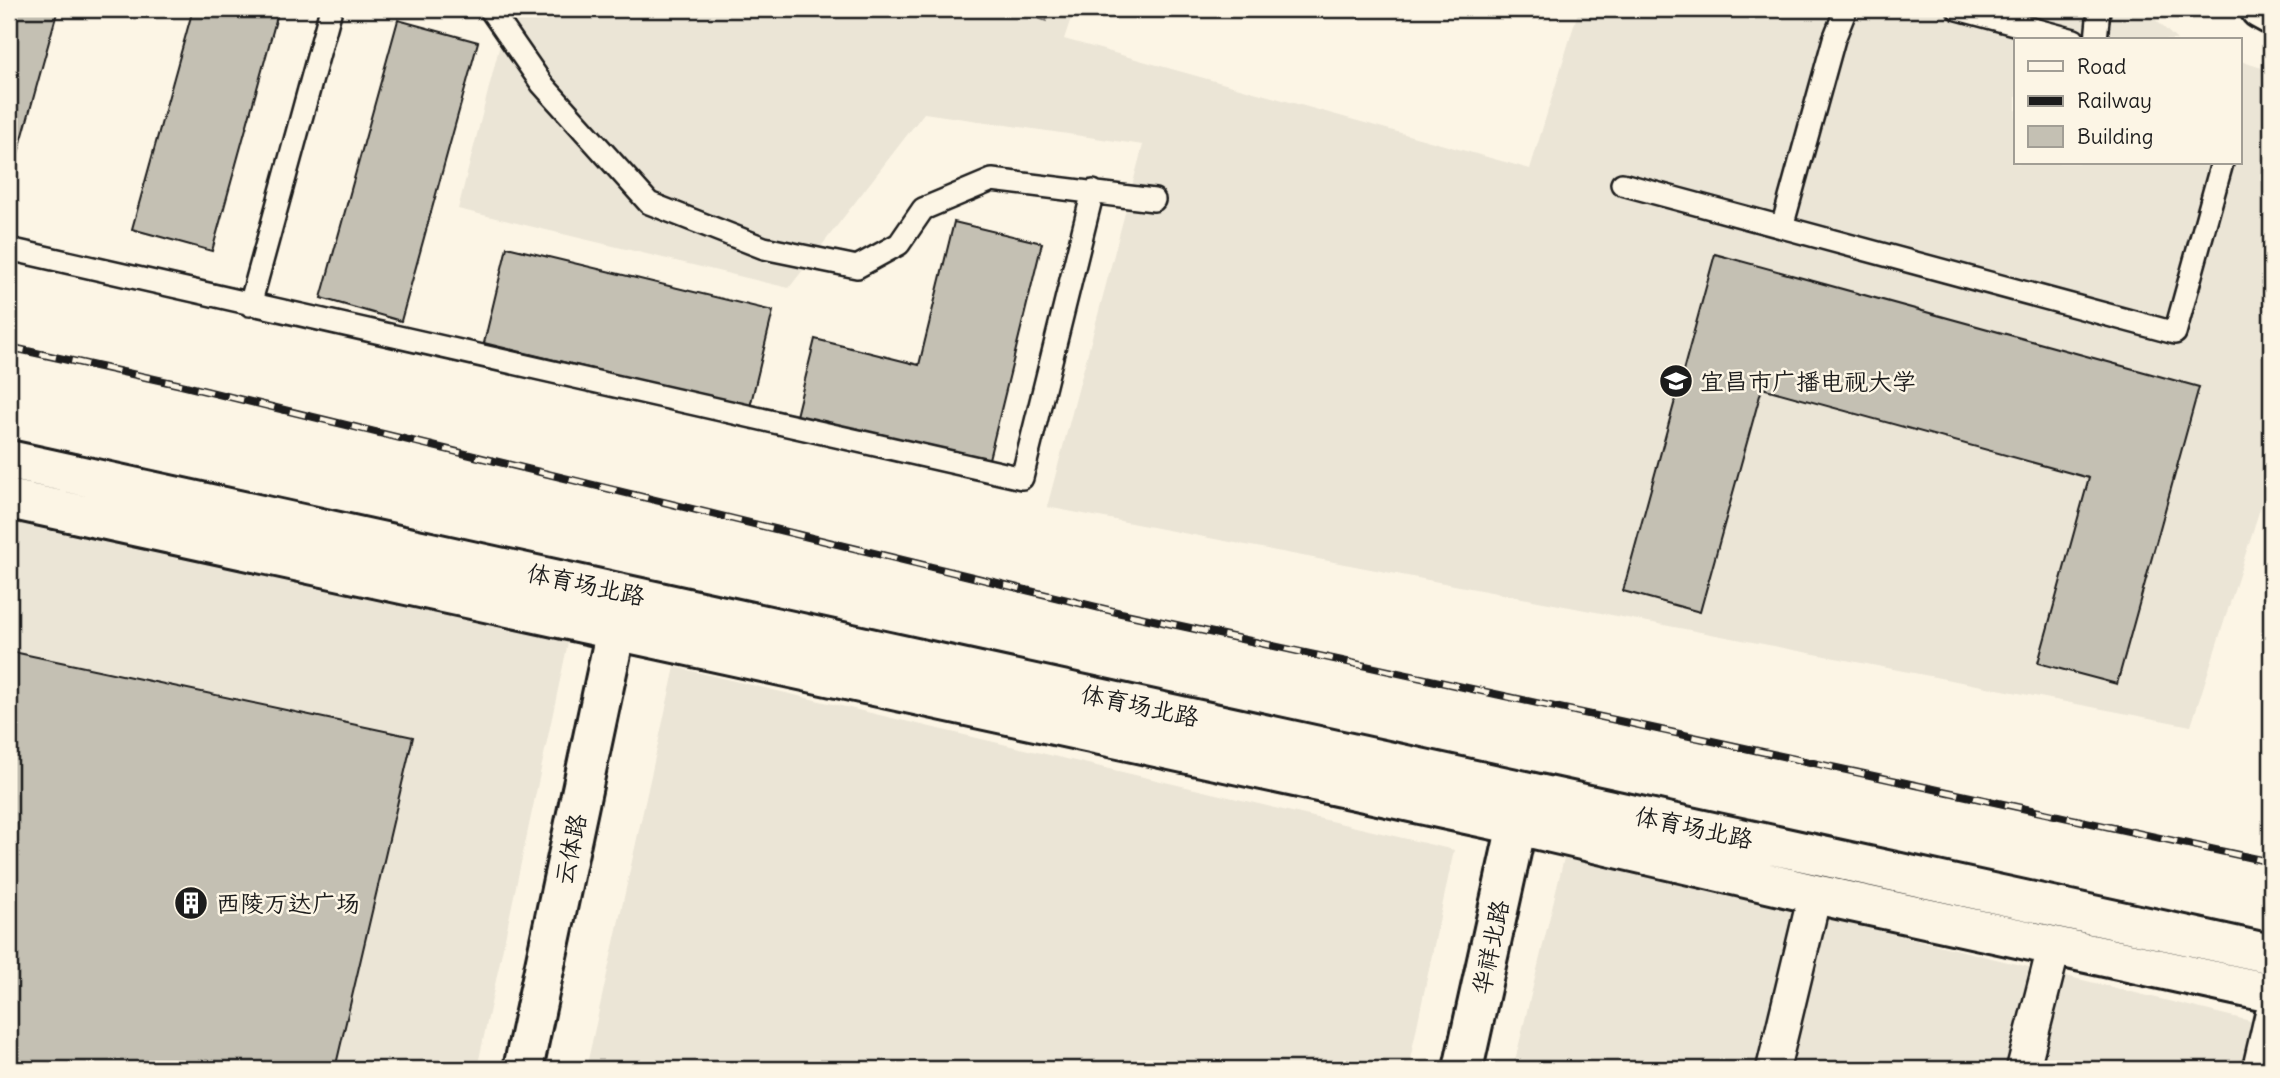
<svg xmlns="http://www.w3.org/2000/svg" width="2280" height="1078" font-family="Delius,'LXGW WenKai TC',sans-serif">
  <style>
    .built { fill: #ebe5d6 }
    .green { fill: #dbd5c8; stroke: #7c7872; stroke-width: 2 }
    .building { fill: #c4c0b3; stroke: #1c1c1c; stroke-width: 2 }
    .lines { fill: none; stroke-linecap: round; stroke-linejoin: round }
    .service-casing { stroke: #1c1c1c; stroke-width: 26 }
    .pedestrian-casing { stroke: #1c1c1c; stroke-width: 37 }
    .minor-casing { stroke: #1c1c1c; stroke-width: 44 }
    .tertiary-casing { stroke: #1c1c1c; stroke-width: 44 }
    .secondary-casing { stroke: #1c1c1c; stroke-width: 44 }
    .service { stroke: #fcf5e5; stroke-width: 21 }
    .pedestrian { stroke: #fcf5e5; stroke-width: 32 }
    .minor { stroke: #fcf5e5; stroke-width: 38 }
    .tertiary { stroke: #fcf5e5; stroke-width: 38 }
    .secondary { stroke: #fcf5e5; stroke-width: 38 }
    .rail-casing { stroke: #1c1c1c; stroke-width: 8 }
    .rail { stroke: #fcf5e5; stroke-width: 5; stroke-dasharray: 16; stroke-linecap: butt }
    .labels { text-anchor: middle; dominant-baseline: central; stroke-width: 5; stroke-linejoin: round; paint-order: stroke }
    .poi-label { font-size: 24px; fill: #1c1c1c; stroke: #fcf5e5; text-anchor: start }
    .street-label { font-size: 24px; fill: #1c1c1c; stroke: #fcf5e5 }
  </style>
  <rect width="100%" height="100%" fill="#fcf5e5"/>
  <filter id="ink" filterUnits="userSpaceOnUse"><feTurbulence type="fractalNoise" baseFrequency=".0143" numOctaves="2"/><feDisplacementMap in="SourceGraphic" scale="14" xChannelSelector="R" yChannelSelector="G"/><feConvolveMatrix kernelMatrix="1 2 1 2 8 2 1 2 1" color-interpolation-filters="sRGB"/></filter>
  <g filter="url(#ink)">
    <path class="built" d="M 509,9 L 1074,9 L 1064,39 L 1530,169 L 1579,9 L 2144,9 L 2177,40 L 2016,40 L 2016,163 L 2240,163 L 2240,61 L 2271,71 L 2271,474 L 2191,726 L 1047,507 L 1143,145 L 924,113 L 789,288 L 458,209 Z
      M 9,517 L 569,638 L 477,1069 L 9,1069 Z
      M 675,667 L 1454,850 L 1408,1069 L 586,1069 Z
      M 1565,854 L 2271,1026 L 2271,1069 L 1513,1069 Z"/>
    <path class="green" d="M 1013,9 L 1050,9 L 1046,21 Z"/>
    <path class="building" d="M 9,9 L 58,9 L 9,186 Z
      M 193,9 L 279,9 L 212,251 L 132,229 Z
      M 398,20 L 478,42 L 401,321 L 321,298 Z
      M 954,222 L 1042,243 L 988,463 L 796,416 L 815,339 L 919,365 Z
      M 507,247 L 773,311 L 750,407 L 484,343 Z
      M 1715,254 L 2199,387 L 2117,684 L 2038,663 L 2089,478 L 1762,388 L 1700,612 L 1623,591 Z
      M 9,651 L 413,737 L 335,1069 L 9,1069 Z"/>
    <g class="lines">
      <g class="service-casing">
        <path id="service" d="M 490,9 L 542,84 L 649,203 L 764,248 L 857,267 L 899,244 L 923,209 L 992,180 L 1154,200
          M 1958,9 L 2074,40
          M 2096,40 L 2099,9
          M 1622,184 L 2175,333 L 2222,163
          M 1782,227 L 1834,39 L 1846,9
          M 9,249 L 1022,478 L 1093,191
          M 250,305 L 331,9"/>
      </g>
      <g class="pedestrian-casing">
        <path id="pedestrian" d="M 1773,1069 L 1815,894
          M 2023,1069 L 2054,947
          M 2259,1069 L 2271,1017"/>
      </g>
      <g class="minor-casing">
        <path id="minor" d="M 523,1069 L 616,629
          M 1463,1069 L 1517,825"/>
      </g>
      <g class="tertiary-casing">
        <path id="tertiary" d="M 2260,9 L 2271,15"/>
      </g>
      <g class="secondary-casing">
        <path id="secondary" d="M 9,460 L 2271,954
          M 9,499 L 1517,825 L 1815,894 L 2271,993"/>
      </g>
      <use href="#service" class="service"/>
      <use href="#pedestrian" class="pedestrian"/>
      <use href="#minor" class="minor"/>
      <use href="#tertiary" class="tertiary"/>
      <use href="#secondary" class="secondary"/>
      <g class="rail-casing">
        <path id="rail" d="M 9,347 L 177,384 L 1121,613 L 2271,862"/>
      </g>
      <use href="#rail" class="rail"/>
    </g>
  </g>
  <defs>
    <g id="school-disc" transform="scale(1.75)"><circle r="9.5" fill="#1c1c1c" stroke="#fcf5e5"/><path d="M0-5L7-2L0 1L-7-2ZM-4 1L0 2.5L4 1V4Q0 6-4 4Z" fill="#fff"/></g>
    <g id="building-disc" transform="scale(1.75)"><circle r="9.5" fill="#1c1c1c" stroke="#fcf5e5"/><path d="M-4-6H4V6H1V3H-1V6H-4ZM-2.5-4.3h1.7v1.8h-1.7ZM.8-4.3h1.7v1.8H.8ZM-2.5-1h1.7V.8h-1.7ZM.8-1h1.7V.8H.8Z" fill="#fff"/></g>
  </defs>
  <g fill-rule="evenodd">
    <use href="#school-disc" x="1676" y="381"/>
    <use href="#building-disc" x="191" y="903"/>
  </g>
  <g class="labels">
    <g class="poi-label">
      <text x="1700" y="381">宜昌市广播电视大学</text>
      <text x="216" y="903">西陵万达广场</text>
    </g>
    <g class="street-label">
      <text transform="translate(586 584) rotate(12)">体育场北路</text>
      <text transform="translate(1140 705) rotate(12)">体育场北路</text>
      <text transform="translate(1694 827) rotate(12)">体育场北路</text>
      <text transform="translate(570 849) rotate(-78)">云体路</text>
      <text transform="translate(1490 947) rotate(-78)">华祥北路</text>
    </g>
  </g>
  <rect width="2280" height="1078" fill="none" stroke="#fcf5e5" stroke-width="35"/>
  <rect x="18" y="18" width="2245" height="1043" fill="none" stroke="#1c1c1c" stroke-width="2.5" filter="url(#ink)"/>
  <rect x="2014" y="38" width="228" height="126" fill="#fcf5e5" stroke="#a29e95" stroke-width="2"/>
  <rect x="2028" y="61" width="35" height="10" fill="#fcf5e5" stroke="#a29e95" stroke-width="2"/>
  <text x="2077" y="74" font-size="21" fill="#1c1c1c">Road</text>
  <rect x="2028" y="96" width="35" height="10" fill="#1c1c1c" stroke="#a29e95" stroke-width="2"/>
  <text x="2077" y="108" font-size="21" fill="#1c1c1c">Railway</text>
  <rect x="2028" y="126" width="35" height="21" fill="#c4c0b3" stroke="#a29e95" stroke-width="2"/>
  <text x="2077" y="144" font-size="21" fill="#1c1c1c">Building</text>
</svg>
